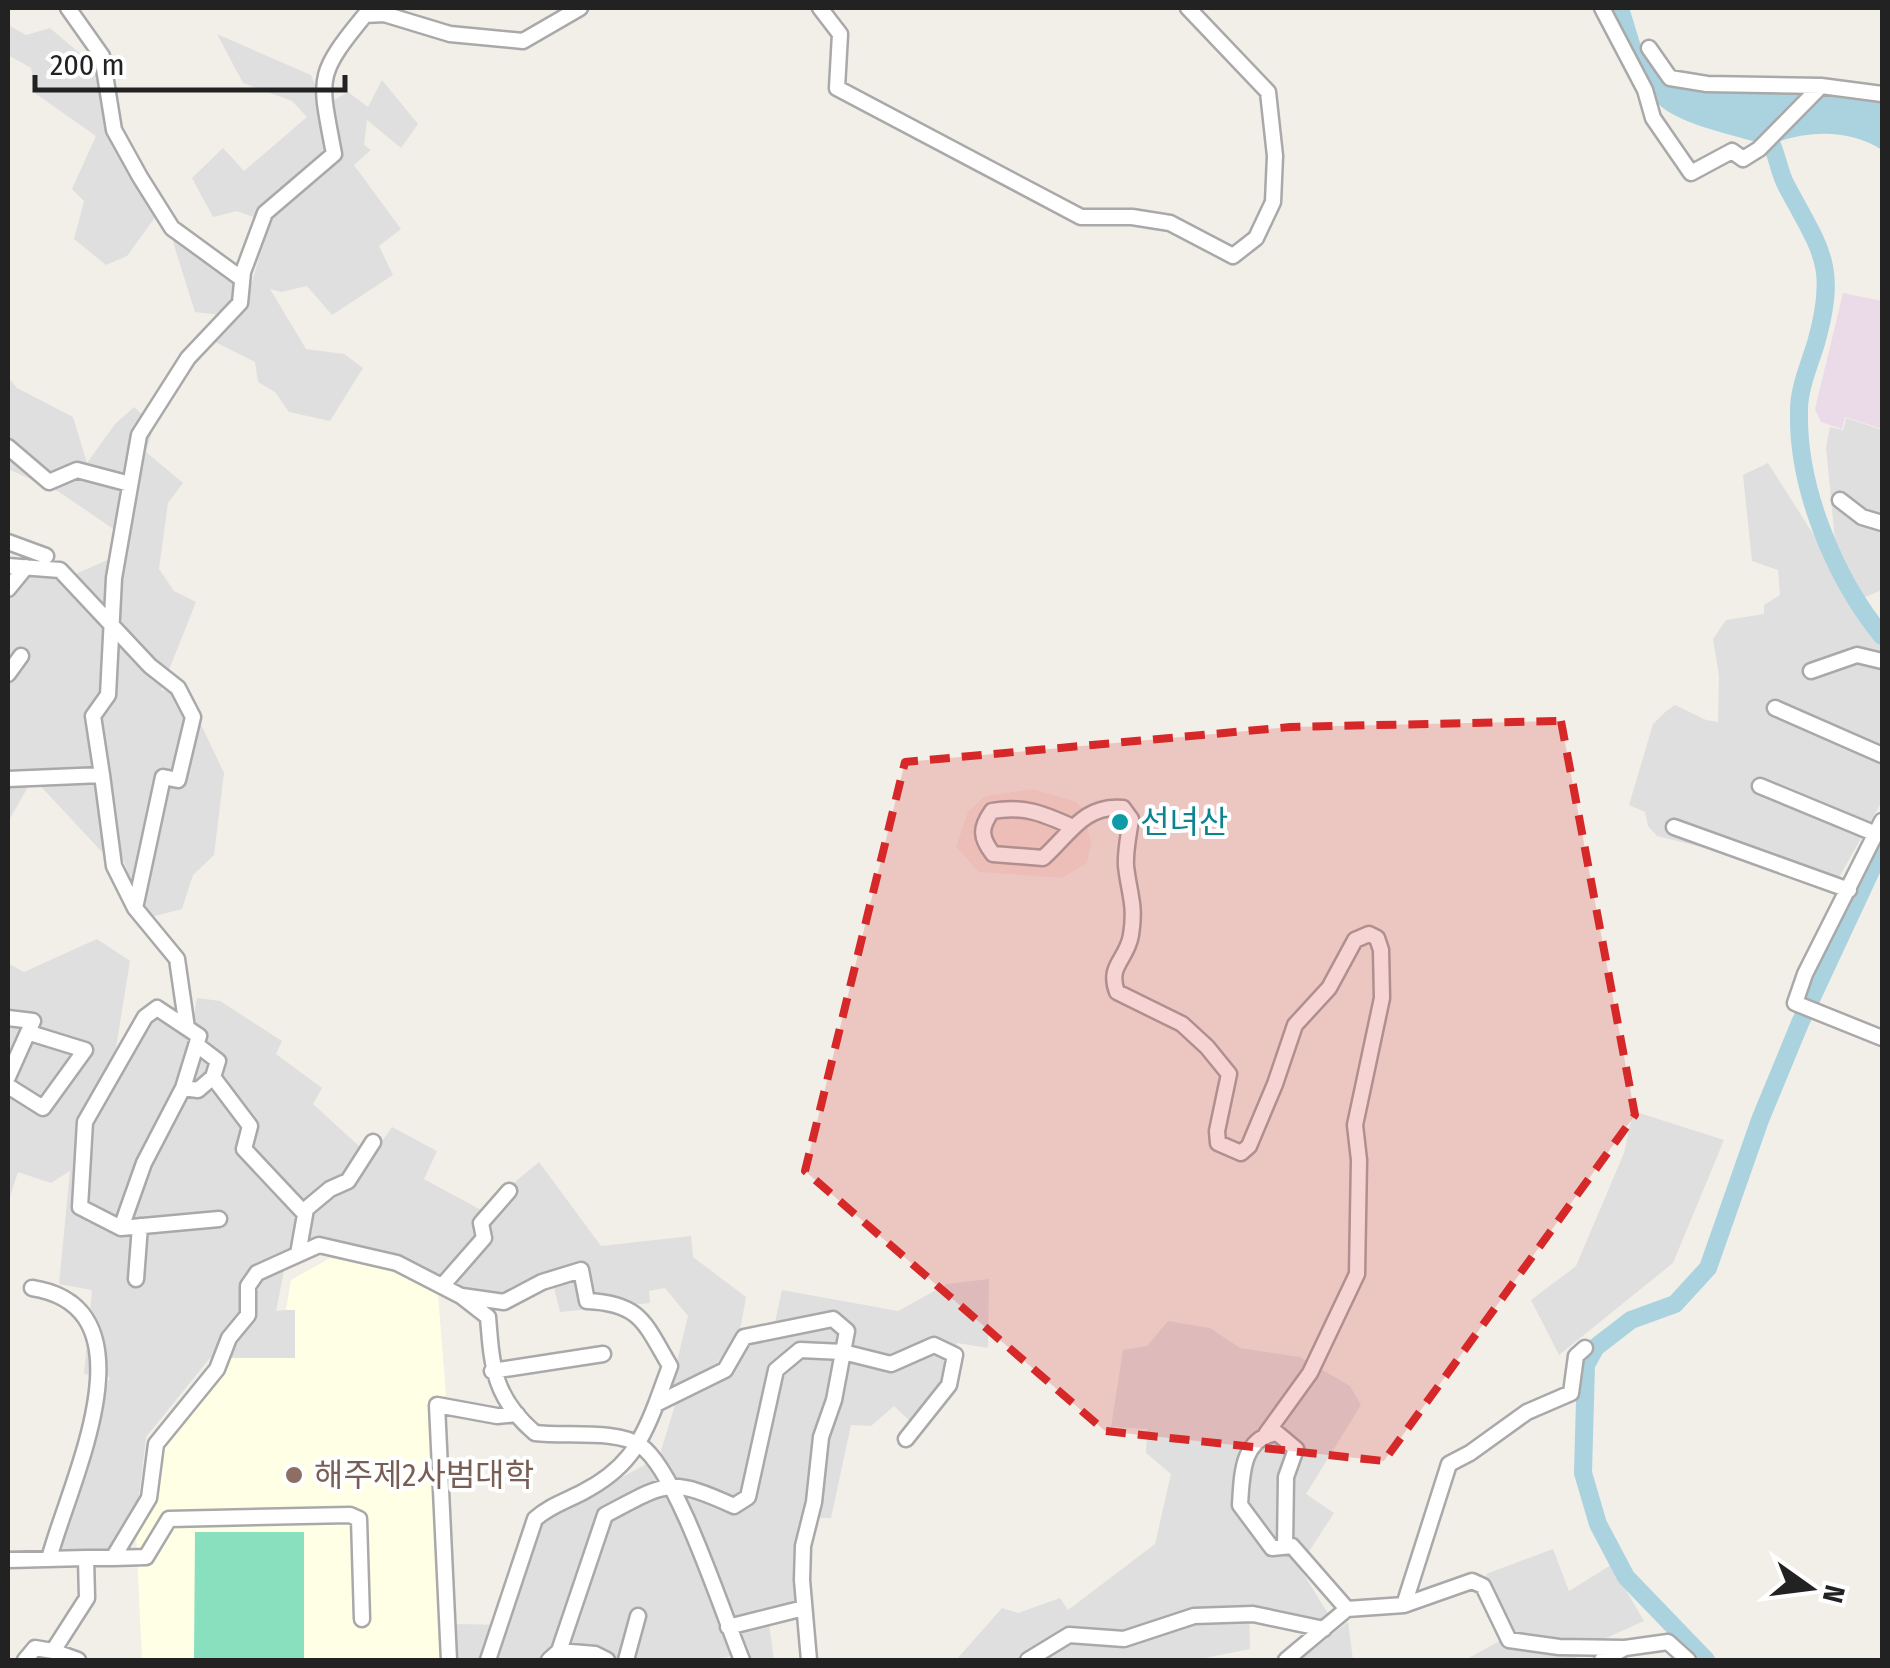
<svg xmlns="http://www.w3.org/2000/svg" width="1890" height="1668" font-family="'Fira Sans Condensed','Noto Sans KR',sans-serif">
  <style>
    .residential { fill: #e0dfdf }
    .industrial { fill: #ebdbe8 }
    .education { fill: #ffffe5 }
    .military { fill: #f3e3dd }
    .pitch { fill: #88e0be }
    .water { fill: #aad3df }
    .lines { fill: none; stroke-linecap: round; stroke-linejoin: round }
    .river { stroke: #aad3df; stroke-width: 18 }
    .minor-casing { stroke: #a9a9a9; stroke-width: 19 }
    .minor { stroke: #fff; stroke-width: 14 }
    .marked { fill: #d62828; fill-opacity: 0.2; stroke: #d62828; stroke-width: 8; stroke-dasharray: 20 12; stroke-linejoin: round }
    .culture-dot { fill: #0f9aa8; stroke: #fff; stroke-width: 4 }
    .education-dot { fill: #8d6e63; stroke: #fff; stroke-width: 4 }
    .labels { text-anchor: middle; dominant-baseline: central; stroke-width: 8; stroke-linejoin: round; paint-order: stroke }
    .culture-label { font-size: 32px; fill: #0d838f; stroke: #fff; text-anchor: start }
    .education-label { font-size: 32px; fill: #785e54; stroke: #fff; text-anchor: start }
  </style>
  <rect width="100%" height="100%" fill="#f2efe9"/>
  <path class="residential" d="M 8,25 L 26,35 L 50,28 L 98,69 L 106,127 L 156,216 L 127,256 L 106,265 L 74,239 L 84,201 L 72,189 L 96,136 L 36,94 L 31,68 L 8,55 Z
    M 217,34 L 311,75 L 324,106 L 348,92 L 368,107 L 382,80 L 418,124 L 401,148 L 367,120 L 364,145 L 371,150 L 354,165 L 401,229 L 379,246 L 393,275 L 332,315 L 307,286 L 281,292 L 270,289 L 306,349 L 344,354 L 363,368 L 330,421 L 289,412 L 275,392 L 258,382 L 255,362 L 215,342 L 237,317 L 195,312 L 173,242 L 178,233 L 250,289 L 269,223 L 237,211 L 213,217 L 192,178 L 223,148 L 244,171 L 307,117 L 292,101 L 243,83 Z
    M 8,377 L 17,388 L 73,417 L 87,463 L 115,424 L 134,407 L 154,425 L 146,452 L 183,483 L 168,503 L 159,569 L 174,591 L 196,602 L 161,690 L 186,693 L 224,773 L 214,855 L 193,875 L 182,909 L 151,917 L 137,898 L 122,856 L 101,851 L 33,778 L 8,822 L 8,571 L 64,579 L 112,558 L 115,530 L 59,492 L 8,469 Z
    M 1846,418 L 1882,430 L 1882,590 L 1853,602 L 1882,646 L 1882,801 L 1837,881 L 1657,836 L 1648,826 L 1645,812 L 1629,805 L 1653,724 L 1664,713 L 1675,705 L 1706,720 L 1718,722 L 1719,676 L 1713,639 L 1726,620 L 1764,614 L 1764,605 L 1780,595 L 1778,570 L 1752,561 L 1743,475 L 1768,463 L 1834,567 L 1836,551 L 1826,447 L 1830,427 L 1843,430 Z
    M 97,939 L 130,961 L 115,1054 L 150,1018 L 159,1015 L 190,1037 L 197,998 L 220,1001 L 282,1041 L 276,1054 L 322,1088 L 313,1104 L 371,1157 L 392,1127 L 437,1151 L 424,1179 L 481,1210 L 539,1162 L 601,1246 L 691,1236 L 693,1257 L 746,1297 L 740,1330 L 710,1373 L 669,1394 L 688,1316 L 665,1288 L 649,1291 L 650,1303 L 560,1312 L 551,1275 L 508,1297 L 467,1292 L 319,1240 L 287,1256 L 276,1311 L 296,1309 L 295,1358 L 210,1358 L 146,1437 L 137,1513 L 111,1552 L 52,1552 L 110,1377 L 84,1374 L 92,1290 L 59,1284 L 70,1171 L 51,1183 L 18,1172 L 8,1203 L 8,963 L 24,972 Z
    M 1633,1111 L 1724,1140 L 1673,1263 L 1559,1355 L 1531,1300 L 1576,1266 L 1624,1153 Z
    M 989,1279 L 988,1348 L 957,1343 L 944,1384 L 912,1423 L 894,1406 L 871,1426 L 851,1425 L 831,1518 L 803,1518 L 793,1569 L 795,1603 L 767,1609 L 774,1660 L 743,1660 L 735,1656 L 703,1660 L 622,1658 L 621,1660 L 456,1660 L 454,1624 L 509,1625 L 541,1522 L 659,1457 L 676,1402 L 728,1376 L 749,1342 L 772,1336 L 782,1290 L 898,1311 L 947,1284 Z
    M 1168,1321 L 1210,1328 L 1240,1348 L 1300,1357 L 1350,1386 L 1361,1405 L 1306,1494 L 1334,1513 L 1299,1567 L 1329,1615 L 1314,1623 L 1249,1608 L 1250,1649 L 1205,1658 L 1204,1660 L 956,1660 L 1002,1608 L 1018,1613 L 1060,1598 L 1068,1610 L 1155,1544 L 1171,1474 L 1146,1453 L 1147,1429 L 1111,1427 L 1123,1350 L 1147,1346 Z
    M 1553,1549 L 1569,1591 L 1611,1565 L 1644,1621 L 1595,1643 L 1573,1660 L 1465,1660 L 1503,1639 L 1486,1574 Z
    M 1348,1622 L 1353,1660 L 1300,1660 Z"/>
  <path class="industrial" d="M 1843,293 L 1882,301 L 1882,429 L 1845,417 L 1842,429 L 1821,422 L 1815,409 Z"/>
  <path class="education" d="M 330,1258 L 398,1270 L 438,1295 L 446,1395 L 428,1406 L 442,1660 L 142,1660 L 136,1534 L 153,1501 L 159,1450 L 230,1358 L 295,1358 L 295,1310 L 286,1310 L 291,1280 Z"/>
  <path class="military" d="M 1033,789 L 1076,802 L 1083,809 L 1091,842 L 1087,863 L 1062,878 L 979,872 L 956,847 L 968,812 L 985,796 Z"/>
  <path class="pitch" d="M 195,1532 L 304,1532 L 304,1660 L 194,1660 Z"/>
  <path class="water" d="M 1634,54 L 1673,83 L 1707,91 L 1775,90 L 1882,103 L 1882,150 C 1849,128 1804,130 1767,146 C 1734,133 1673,126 1652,97 C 1643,86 1639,67 1634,54 Z"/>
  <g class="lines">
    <path class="river" d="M 1620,8 L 1634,54 L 1645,72
      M 1761,130 C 1776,141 1777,168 1786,185 C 1821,251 1838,265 1816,343 C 1810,363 1799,388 1799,410 C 1797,487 1834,577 1882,636
      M 1706,1660 L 1626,1577 L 1598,1524 L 1583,1473 L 1586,1365 L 1596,1347 L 1631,1320 L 1675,1304 L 1708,1268 L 1760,1120 L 1800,1023 L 1882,847"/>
    <g class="minor-casing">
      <path id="minor" d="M 68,8 L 102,56 L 114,130 L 140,177 L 172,228 L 242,279
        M 820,8 L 840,34 L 837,88 L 1081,217 L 1132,217 L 1170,223 L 1233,256 L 1256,238 L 1273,202 L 1275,156 L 1268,92 L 1188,8
        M 1602,8 L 1645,90 L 1653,118 L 1691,173 L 1732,151 L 1743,159 L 1759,149 L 1821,86 L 1707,84 L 1670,78 L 1649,48
        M 1821,86 L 1882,94
        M 8,447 L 49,482 L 77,470 L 130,484
        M 1840,500 L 1862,517 L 1882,523
        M 8,542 L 46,556
        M 8,566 L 60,570 L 150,666 L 178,688 L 193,717 L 178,780 L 163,777 L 135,908
        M 8,589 L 26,567
        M 1811,671 L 1857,655 L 1882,661
        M 8,674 L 21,656
        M 1775,708 L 1882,755
        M 102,775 L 114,866 L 135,908 L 177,959 L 187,1028
        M 8,779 L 102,775 L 93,716 L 108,695 L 114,578 L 139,435 L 188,358 L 240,303 L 243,272 L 265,213 L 334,154 C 320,78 314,77 365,15 L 384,14 L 450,34 L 523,41 L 580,8
        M 1760,786 L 1876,834
        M 1882,821 L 1805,974 L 1795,1003 L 1882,1038
        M 1073,827 C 1044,814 1024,805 992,811 C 980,828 980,837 993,854 L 1043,858 C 1069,835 1084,804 1123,808 L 1131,819 C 1129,834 1125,851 1126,866 C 1129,894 1136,904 1131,935 C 1127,960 1107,965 1117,992 L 1182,1024 L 1207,1047 L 1229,1074 L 1217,1131 L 1218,1143 L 1241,1153 L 1249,1146 L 1275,1084 L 1295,1025 L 1329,988 L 1355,940 L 1369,934 L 1377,938 L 1381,950 L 1382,998 L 1355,1125 L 1359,1160 L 1357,1274 L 1310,1373 L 1266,1434
        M 1674,827 L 1849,890
        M 8,1018 L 33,1021 L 8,1077
        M 197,1045 L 218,1061 L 213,1077
        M 8,1086 L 43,1108 L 85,1050 L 30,1033
        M 219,1219 L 121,1228 L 144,1163 L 183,1088 L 198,1090 L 213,1077 L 250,1126 L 244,1149 L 305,1214
        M 121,1228 L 80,1207 L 85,1122 L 145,1017 L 157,1008 L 199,1036 L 183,1088
        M 298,1254 L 306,1209 L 330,1189 L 348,1181 L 373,1142
        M 136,1279 L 140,1226
        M 442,1286 L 484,1238 L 481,1223 L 509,1191
        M 32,1288 C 159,1308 68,1485 49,1559
        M 462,1296 L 504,1302 L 542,1282 L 581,1270 L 587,1301 C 641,1303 645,1324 670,1366 L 656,1404
        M 492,1371 L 603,1354
        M 1285,1547 L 1286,1477 L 1296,1449 L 1277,1433 C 1241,1438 1242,1476 1240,1505 L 1272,1548 L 1292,1546 L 1347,1609
        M 113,1558 L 146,1557 L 169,1519 L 350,1515 L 359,1519 L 362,1619
        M 8,1560 L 86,1558
        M 1404,1605 L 1449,1464 L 1470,1453 L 1527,1412 L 1571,1393 L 1576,1356 L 1585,1348
        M 728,1627 L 804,1608
        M 53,1651 L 78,1660
        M 559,1651 L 595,1654 L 607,1660
        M 25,1660 L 35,1648 L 53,1651 L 87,1598 L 86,1558 L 113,1558 L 149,1498 L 156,1444 L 217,1369 L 229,1338 L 248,1315 L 248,1286 L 257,1273 L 319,1245 L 397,1263 L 461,1296 L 488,1317 C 492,1368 494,1398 535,1433 C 565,1437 617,1429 641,1446 C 677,1471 723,1614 742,1660
        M 449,1660 L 437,1405 L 497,1416 L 517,1414
        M 488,1660 L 535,1519 C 549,1506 566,1501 583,1492 C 625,1470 640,1446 656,1404 L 725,1370 L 744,1337 L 833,1319 L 847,1331 L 834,1400 L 821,1437 L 814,1502 L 803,1546 L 802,1580 L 809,1660
        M 549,1660 L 559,1651 L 605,1515 C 666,1483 668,1476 734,1506 L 748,1497 L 776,1370 L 800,1350 L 843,1352 L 891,1364 L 934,1345 L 955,1355 L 949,1385 L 906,1439
        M 626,1660 L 638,1616
        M 1028,1660 L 1069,1635 L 1124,1639 L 1194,1616 L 1253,1614 L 1324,1629
        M 1286,1660 L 1347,1609 L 1404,1605 L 1472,1581 L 1483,1586 L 1509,1640 L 1559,1647 L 1625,1648
        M 1602,1660 L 1625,1648 L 1668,1642 L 1688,1660"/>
    </g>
    <use href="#minor" class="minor"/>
  </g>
  <path class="marked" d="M 1561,721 L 1635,1115 L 1384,1461 L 1105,1431 L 805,1171 L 905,762 L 1290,727 Z"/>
  <circle class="culture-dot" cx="1120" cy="822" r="10"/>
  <circle class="education-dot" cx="294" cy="1475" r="10"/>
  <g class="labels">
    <g class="culture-label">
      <text x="1140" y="822">선녀산</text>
    </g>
    <g class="education-label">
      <text x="314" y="1475">해주제2사범대학</text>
    </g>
  </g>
  <rect width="1890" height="1668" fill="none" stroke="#222222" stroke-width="20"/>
  <g transform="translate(1810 1588) rotate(104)" stroke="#ffffff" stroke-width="8" paint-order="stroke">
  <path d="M0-8L18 38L0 25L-18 38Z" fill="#222222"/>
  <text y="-15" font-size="28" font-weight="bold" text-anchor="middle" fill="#222222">N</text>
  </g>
  <path d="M35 75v15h310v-15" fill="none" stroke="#222222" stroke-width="5"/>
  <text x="50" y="75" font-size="30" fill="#222222" stroke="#ffffff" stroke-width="8" paint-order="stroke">200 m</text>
</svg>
